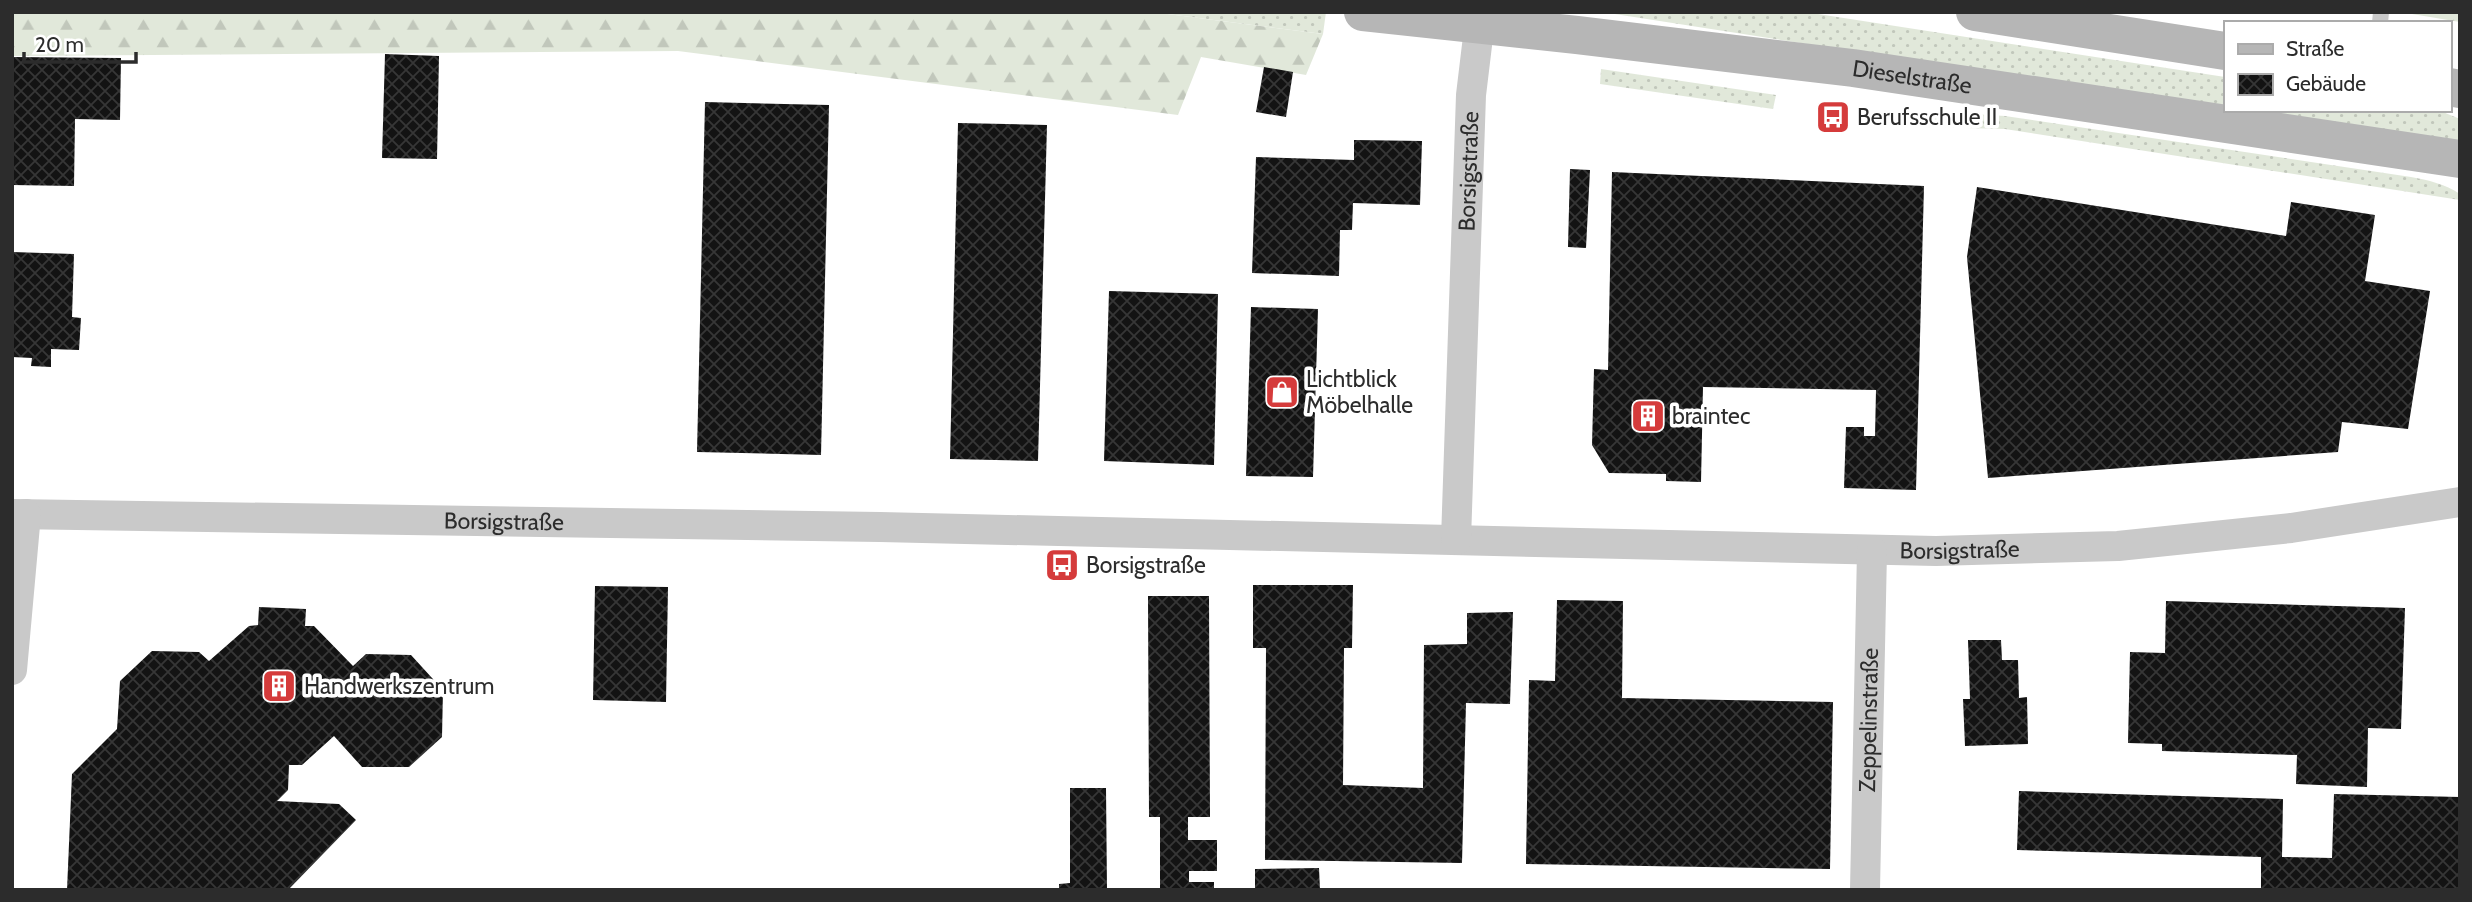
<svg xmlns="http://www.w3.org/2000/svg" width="2472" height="902" font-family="Cabin,sans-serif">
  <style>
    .grass { fill: url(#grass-dots) }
    .forest { fill: url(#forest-firs) }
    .building { fill: url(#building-cross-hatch) }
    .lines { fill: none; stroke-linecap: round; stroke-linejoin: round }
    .service { stroke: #c9c9c9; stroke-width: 16 }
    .minor { stroke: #c9c9c9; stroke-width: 30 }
    .secondary { stroke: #b6b6b6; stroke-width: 38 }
    .labels { text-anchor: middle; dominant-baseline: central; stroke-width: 7; stroke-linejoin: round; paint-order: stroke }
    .street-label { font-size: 23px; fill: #2c2c2c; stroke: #fff }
    .poi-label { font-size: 23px; fill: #2c2c2c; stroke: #fff; text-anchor: start }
  </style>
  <defs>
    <pattern id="grass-dots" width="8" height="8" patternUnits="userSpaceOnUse" patternTransform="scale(1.75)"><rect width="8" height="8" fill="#e1e8da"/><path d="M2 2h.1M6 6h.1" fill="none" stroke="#c1c7bb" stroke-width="1.8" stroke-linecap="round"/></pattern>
    <pattern id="forest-firs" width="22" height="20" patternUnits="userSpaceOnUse" patternTransform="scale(1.75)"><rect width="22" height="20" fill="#e1e8da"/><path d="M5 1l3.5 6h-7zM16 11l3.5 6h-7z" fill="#c1c7bb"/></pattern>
    <pattern id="building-cross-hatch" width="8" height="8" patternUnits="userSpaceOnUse" patternTransform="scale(1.75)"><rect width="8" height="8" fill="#131313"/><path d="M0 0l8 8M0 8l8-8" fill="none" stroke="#363636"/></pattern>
  </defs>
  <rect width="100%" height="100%" fill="#fff"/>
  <path class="grass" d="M 1152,12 L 1326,12 L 1323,34 Z
    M 1602,12 L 1805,12 L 2225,77 L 2225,109 Z
    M 1601,69 L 1776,95 L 1773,109 L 1600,84 Z
    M 2231,110 L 2438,110 L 2460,119 L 2460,146 Z
    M 1973,114 L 2005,116 L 2411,177 C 2428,180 2445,184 2460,194 L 2460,200 L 2005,129 L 1887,126 L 1888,115 Z"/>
  <path class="forest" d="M 12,12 L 1152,12 L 1323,34 L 1306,75 L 1201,57 L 1178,115 L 678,51 L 12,56 Z
    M 2400,12 L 2460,12 L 2460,22 Z"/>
  <path class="building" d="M 385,54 L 439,56 L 437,159 L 382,158 Z
    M 12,57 L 121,58 L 120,120 L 75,119 L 74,186 L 12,185 Z
    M 1264,67 L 1293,72 L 1286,117 L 1256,112 Z
    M 705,102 L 829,105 L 821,455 L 697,452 Z
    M 958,123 L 1047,125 L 1038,461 L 950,459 Z
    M 1354,140 L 1422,141 L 1420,205 L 1353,203 L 1352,230 L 1340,230 L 1339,276 L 1252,273 L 1256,157 L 1354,160 Z
    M 1570,169 L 1590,170 L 1586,248 L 1568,247 Z
    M 1612,172 L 1924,186 L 1916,490 L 1844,488 L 1846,427 L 1864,427 L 1864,436 L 1875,436 L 1876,390 L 1703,387 L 1701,482 L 1666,481 L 1666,474 L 1609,473 L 1592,445 L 1594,369 L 1608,370 Z
    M 1977,187 L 2286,236 L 2291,202 L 2375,215 L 2365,281 L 2430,291 L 2408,429 L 2342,422 L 2338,452 L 1988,478 L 1967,257 Z
    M 12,252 L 74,254 L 72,317 L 81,318 L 79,350 L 51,349 L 51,367 L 31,366 L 32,358 L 12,357 Z
    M 1109,291 L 1218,294 L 1214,465 L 1104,461 Z
    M 1251,307 L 1318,309 L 1313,477 L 1246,476 Z
    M 1253,585 L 1353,585 L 1352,648 L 1344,648 L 1343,785 L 1423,788 L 1424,645 L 1467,644 L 1467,613 L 1513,612 L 1510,704 L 1466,703 L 1462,863 L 1265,860 L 1266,648 L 1253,648 Z
    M 595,586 L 668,587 L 666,702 L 593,700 Z
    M 1148,596 L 1209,596 L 1210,817 L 1188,817 L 1188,840 L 1217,840 L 1217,871 L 1189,871 L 1189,882 L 1214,882 L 1214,890 L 1160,890 L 1160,817 L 1149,817 Z
    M 1557,600 L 1623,601 L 1622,698 L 1833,702 L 1830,869 L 1526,864 L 1529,680 L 1555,681 Z
    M 2166,601 L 2405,608 L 2401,729 L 2368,728 L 2367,787 L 2296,784 L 2297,755 L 2162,751 L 2162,744 L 2128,743 L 2130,652 L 2165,653 Z
    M 259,607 L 306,609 L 305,626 L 314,626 L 353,666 L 366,654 L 411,655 L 443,690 L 442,737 L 409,767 L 362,767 L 334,736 L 302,765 L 289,765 L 288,790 L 277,801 L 339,804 L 356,820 L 288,890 L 67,890 L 72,774 L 117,729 L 120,681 L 152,651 L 199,652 L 209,661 L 249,626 L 258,625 Z
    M 1968,640 L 2001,640 L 2002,660 L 2018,660 L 2019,698 L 2027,697 L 2028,744 L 1965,746 L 1963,699 L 1970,699 Z
    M 1070,788 L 1106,788 L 1107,890 L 1059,890 L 1059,884 L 1070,883 Z
    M 2019,791 L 2283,799 L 2282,857 L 2332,858 L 2334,794 L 2460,797 L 2460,890 L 2261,890 L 2261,857 L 2017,850 Z
    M 1319,868 L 1320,890 L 1255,890 L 1255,869 Z"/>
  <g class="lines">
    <path class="service" d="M 2380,23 L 2381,12"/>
    <g class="minor">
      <path id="s1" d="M 12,514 L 880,527 L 1936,551 L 2118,546 L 2291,528 L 2460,502"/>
      <path id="s2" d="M 1456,540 L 1471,95 L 1481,12"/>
      <path d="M 12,670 L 26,514"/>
      <path id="s3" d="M 1865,890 L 1872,551"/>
    </g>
    <g class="secondary">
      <path id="s4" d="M 1363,12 L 1577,35 L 1853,68 L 2460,159"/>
      <path d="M 1975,12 L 2225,51"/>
      <path d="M 2449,87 L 2460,89"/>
    </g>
  </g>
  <defs>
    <g id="bus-square" transform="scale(1.75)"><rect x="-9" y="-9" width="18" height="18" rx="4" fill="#d53b3b" stroke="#fff"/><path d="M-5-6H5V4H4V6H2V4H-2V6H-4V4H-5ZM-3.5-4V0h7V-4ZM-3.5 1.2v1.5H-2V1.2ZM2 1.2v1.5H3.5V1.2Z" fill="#fff"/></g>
    <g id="shop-square" transform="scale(1.75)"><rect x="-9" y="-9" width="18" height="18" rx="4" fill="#d53b3b" stroke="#fff"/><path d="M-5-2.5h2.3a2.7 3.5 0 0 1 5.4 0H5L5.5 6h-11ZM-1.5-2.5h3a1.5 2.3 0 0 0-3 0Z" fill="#fff"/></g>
    <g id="building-square" transform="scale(1.75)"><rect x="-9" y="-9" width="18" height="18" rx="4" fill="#d53b3b" stroke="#fff"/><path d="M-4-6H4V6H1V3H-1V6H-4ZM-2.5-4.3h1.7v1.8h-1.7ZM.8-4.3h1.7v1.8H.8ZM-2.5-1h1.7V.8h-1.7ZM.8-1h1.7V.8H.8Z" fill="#fff"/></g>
  </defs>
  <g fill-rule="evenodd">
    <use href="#bus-square" x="1833" y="117"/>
    <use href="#shop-square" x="1282" y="392"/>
    <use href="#building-square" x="1648" y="416"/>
    <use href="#bus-square" x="1062" y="565"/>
    <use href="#building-square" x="279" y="686"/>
  </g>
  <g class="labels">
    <g class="street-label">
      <text stroke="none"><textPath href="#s4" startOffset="553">Dieselstraße</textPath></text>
      <text stroke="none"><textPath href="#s2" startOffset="369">Borsigstraße</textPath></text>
      <text stroke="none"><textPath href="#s1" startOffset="492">Borsigstraße</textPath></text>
      <text stroke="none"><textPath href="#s1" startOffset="1948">Borsigstraße</textPath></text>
      <text stroke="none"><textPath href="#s3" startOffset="170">Zeppelinstraße</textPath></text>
    </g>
    <g class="poi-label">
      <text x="1857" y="117">Berufsschule II</text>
      <text x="1306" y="379">Lichtblick<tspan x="1306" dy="26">Möbelhalle</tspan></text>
      <text x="1672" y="416">braintec</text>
      <text x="1086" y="565">Borsigstraße</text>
      <text x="304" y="686">Handwerkszentrum</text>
    </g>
  </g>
  <rect width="2472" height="902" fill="none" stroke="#2c2c2c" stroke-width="28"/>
  <rect x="2224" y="21" width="228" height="91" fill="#ffffff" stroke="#ababab" stroke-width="2"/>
  <rect x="2238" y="44" width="35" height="10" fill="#b6b6b6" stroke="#ababab" stroke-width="2"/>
  <text x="2286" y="56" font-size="21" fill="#2c2c2c">Straße</text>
  <rect x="2238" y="74" width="35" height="21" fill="url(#building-cross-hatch)" stroke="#ababab" stroke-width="2"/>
  <text x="2286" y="91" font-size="21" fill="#2c2c2c">Gebäude</text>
  <path d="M24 52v10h112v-10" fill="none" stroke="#2c2c2c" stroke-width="3.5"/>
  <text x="35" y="52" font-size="21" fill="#2c2c2c" stroke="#ffffff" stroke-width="5" paint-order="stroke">20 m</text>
</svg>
